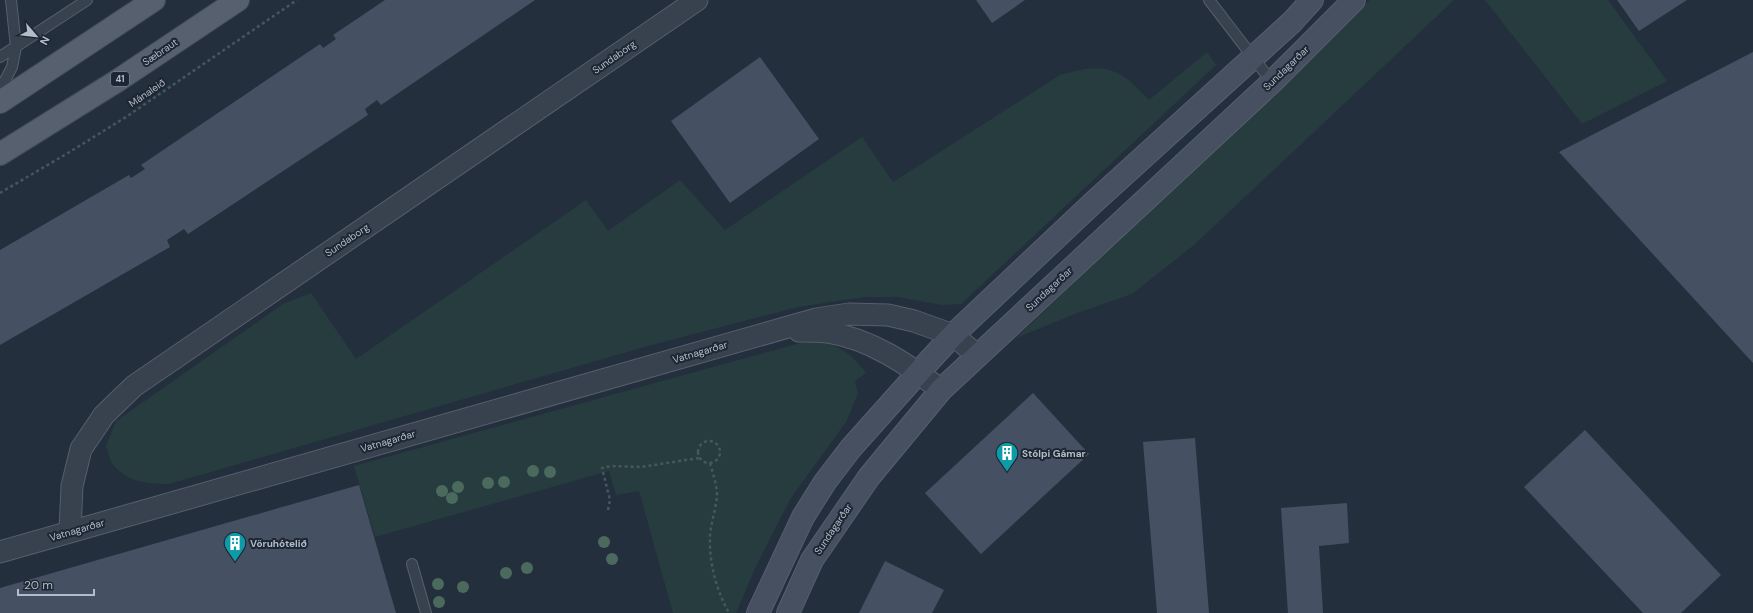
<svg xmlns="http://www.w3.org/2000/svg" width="1753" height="613" font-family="'DM Sans',sans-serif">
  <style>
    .green { fill: #263c3f }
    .building { fill: #455162 }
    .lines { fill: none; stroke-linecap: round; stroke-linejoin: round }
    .lane-casing { stroke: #565f6c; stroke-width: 12 }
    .street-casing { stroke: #565f6c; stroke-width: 23 }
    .secondary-casing { stroke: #565f6c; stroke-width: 24 }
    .primary-casing { stroke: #414a57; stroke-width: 24 }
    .path { stroke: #44595c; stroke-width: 2.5; stroke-dasharray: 3 3; stroke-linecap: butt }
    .lane { stroke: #38414e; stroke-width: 10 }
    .street { stroke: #38414e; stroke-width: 21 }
    .secondary { stroke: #465061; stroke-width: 22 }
    .primary { stroke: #56606e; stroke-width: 22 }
    .tree { fill: #4b6a5d }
    .labels { text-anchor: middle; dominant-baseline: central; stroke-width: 4; stroke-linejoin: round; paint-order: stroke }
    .shield { fill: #1d2633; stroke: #878f9c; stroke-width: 1 }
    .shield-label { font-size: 9px; font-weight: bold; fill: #b4bcc9 }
    .street-label { font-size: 10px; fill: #b4bcc9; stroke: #1d2633 }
    .poi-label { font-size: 10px; font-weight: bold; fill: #b4bcc9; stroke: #1d2633; text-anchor: start }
  </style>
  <rect width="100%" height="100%" fill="#242f3e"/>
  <path class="green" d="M 1370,0 L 1454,0 L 1194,245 L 1132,294 L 1077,313 L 1016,338 Z
    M 1485,0 L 1608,0 L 1667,81 L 1582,124 Z
    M 1207,52 L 1216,65 L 961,304 L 942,305 L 898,297 L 864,297 L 798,307 L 648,346 L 169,484 C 149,484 128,482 114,466 C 110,462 108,452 106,446 L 116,421 L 283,304 L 311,293 L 356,359 L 586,200 L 608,231 L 680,180 L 725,230 L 862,137 L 893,182 L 1060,75 C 1087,68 1107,62 1131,82 C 1137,87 1142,94 1149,100 Z
    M 823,342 C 844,348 853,356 866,373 L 855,381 L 858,394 L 846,422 L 791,498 L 756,566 L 736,613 L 673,613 L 639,491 L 616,495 L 609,471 L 375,537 L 354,466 L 800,343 Z"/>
  <path class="building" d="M 385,0 L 535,0 L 381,105 L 377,100 L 365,109 L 368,115 L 188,234 L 184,229 L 167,240 L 170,247 L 0,345 L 0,250 L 129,175 L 131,178 L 145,169 L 141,165 L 320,44 L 323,48 L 336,39 L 333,35 Z
    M 976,0 L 1025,0 L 992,23 Z
    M 1617,0 L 1687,0 L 1639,31 Z
    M 1753,52 L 1753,363 L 1559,152 Z
    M 760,57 L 819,139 L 730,203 L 671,121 Z
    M 1033,393 L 1089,454 L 981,554 L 925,493 Z
    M 1585,430 L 1721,575 L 1681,613 L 1643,613 L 1524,487 Z
    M 1195,438 L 1209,613 L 1157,613 L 1143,442 Z
    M 359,485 L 396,613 L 0,613 L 0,588 Z
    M 1347,503 L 1349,543 L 1319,546 L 1323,613 L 1288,613 L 1281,508 Z
    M 885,561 L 944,590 L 932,613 L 859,613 Z"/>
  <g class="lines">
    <g class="lane-casing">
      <path id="lane" d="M 1209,0 L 1272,82
        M 0,57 L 87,0
        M 0,90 L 12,67 L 16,47 L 11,0
        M 412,564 L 426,613"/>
    </g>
    <g class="street-casing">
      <path id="street" d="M 799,331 C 808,331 818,331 827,332 C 871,339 907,364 941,390
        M 70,531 L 72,486 L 81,449 L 104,415 L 134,386 L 697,0
        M 0,552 L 816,319 L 849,314 L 888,315 L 914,321 L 953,335 L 978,356"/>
    </g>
    <g class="secondary-casing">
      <path id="secondary" d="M 758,613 L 803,517 L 825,482 L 851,448 L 918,373 L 953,335 L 1094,202 L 1292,22 L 1312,0
        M 788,613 L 812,560 L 869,477 L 941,390 L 1272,82 L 1354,0"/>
    </g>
    <g class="primary-casing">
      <path id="primary" d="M 0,102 L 154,0
        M 0,154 L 117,81 L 238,0"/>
    </g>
    <path class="path" d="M 0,193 L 68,153 L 126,117 L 297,0
      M698 452a11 11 0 1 1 22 0a11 11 0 1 1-22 0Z
      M 710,463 C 713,474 717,485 717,496 C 716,509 711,522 710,536 C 709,563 716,589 729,613
      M 608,510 L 610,500 L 602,468 L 611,466 L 641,467 L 699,458"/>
    <use href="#lane" class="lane"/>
    <use href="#street" class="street"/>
    <use href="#secondary" class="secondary"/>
    <use href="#primary" class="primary"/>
  </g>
  <g class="tree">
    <circle cx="533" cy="471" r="6"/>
    <circle cx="550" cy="472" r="6"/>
    <circle cx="504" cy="482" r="6"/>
    <circle cx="488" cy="483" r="6"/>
    <circle cx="458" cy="487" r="6"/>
    <circle cx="442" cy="491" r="6"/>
    <circle cx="452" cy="498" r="6"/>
    <circle cx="604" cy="542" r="6"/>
    <circle cx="612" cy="559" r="6"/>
    <circle cx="527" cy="568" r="6"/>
    <circle cx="506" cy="573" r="6"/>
    <circle cx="438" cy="584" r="6"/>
    <circle cx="463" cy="587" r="6"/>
    <circle cx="439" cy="602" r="6"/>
  </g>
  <defs>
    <g id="building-pin" transform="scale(1.15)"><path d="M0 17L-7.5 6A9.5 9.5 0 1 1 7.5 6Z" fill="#0f9aa8" stroke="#1d2633"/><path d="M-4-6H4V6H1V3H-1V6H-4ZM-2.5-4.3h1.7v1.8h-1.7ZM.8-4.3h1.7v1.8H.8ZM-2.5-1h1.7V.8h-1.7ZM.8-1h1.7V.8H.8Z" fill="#fff"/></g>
  </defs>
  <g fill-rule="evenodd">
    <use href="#building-pin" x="1007" y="453"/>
    <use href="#building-pin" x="235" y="543"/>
  </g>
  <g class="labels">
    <rect class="shield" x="111" y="72" width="18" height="14" rx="3"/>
    <g class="shield-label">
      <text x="120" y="79">41</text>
    </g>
    <g class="street-label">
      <text transform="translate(160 52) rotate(-34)">Sæbraut</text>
      <text transform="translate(614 57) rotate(-35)">Sundaborg</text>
      <text transform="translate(1286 68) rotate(-44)">Sundagarðar</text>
      <text transform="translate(147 93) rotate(-34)">Mánaleið</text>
      <text transform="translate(347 240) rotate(-34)">Sundaborg</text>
      <text transform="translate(1049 289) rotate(-43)">Sundagarðar</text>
      <text transform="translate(700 352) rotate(-16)">Vatnagarðar</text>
      <text transform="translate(388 441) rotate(-16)">Vatnagarðar</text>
      <text transform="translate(833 529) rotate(-56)">Sundagarðar</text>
      <text transform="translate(77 530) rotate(-16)">Vatnagarðar</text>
    </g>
    <g class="poi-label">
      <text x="1022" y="453">Stólpi Gámar</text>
      <text x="250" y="543">Vöruhótelið</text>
    </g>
  </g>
  <g transform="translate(36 36) rotate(118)" stroke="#1d2633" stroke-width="3" paint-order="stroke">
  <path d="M0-3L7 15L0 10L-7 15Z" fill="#b4bcc9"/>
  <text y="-6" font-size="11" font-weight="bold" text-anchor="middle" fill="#b4bcc9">N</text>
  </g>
  <path d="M18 589v6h76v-6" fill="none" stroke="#b4bcc9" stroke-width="2"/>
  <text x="24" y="589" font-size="12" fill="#b4bcc9" stroke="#1d2633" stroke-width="3" paint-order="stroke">20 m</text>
</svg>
